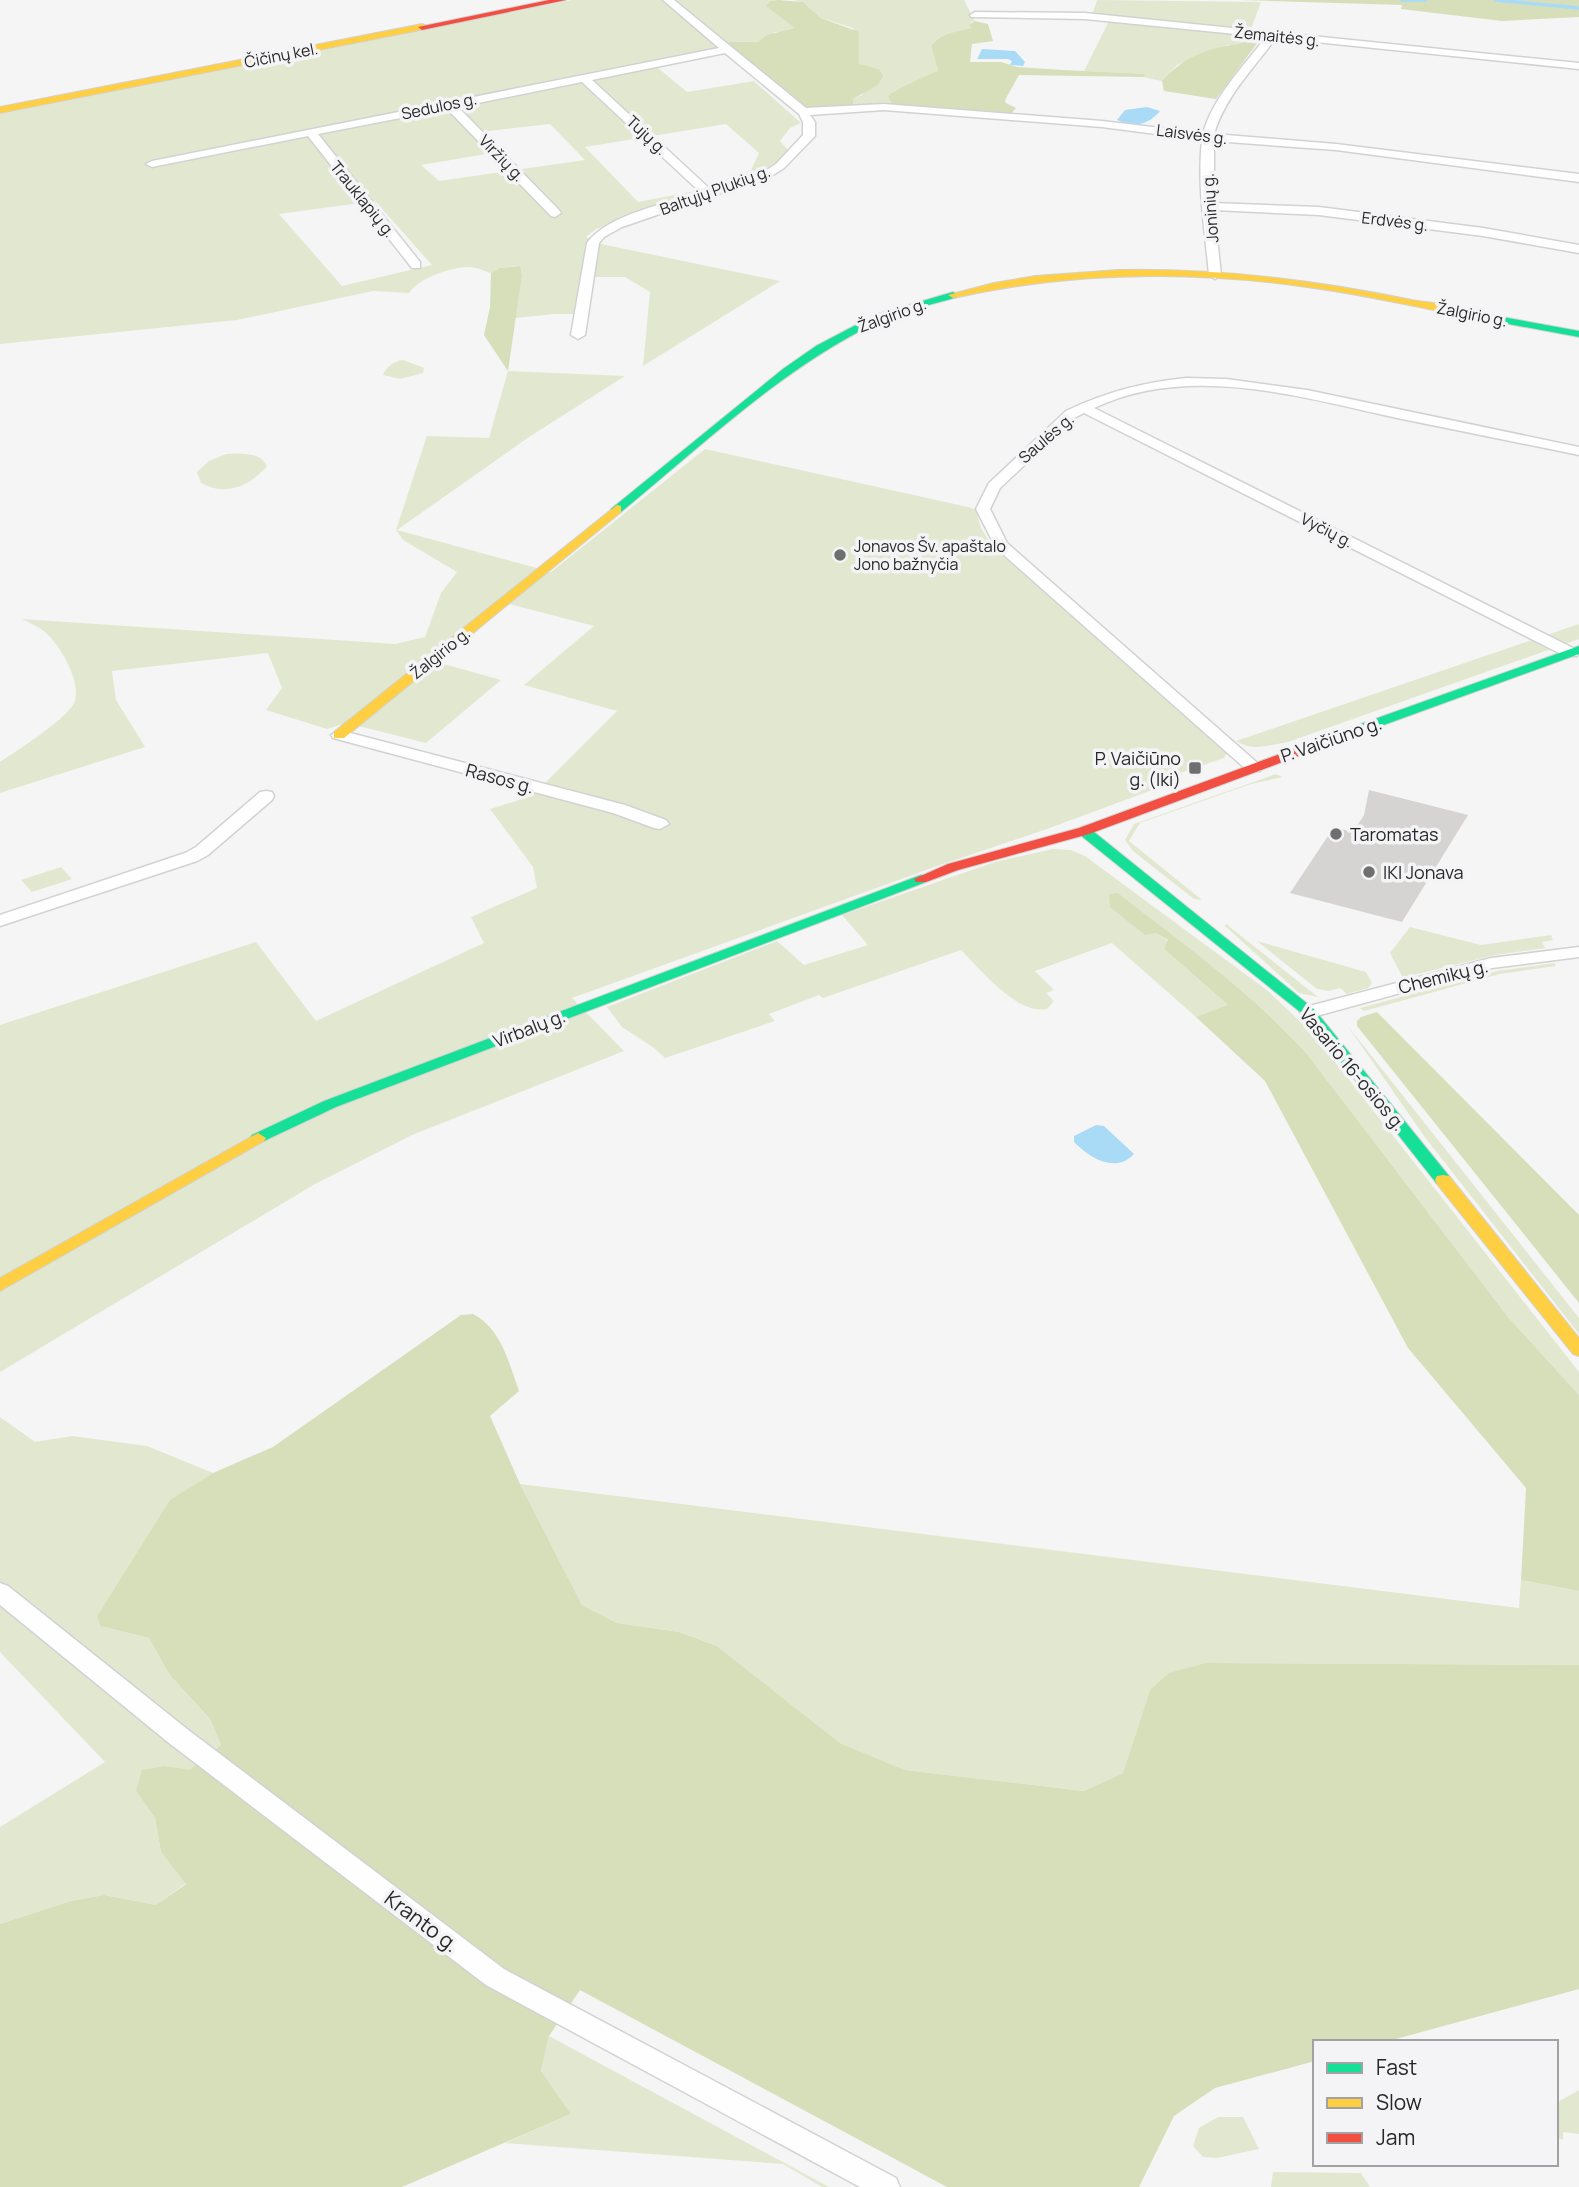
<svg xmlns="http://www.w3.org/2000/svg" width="1579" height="2187" font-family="Manrope,sans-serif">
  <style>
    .green { fill: #e2e8d0; fill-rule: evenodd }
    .forest { fill: #d6dfba }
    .water { fill: #a9dbf7 }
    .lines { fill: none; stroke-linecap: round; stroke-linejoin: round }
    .stream { stroke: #a9dbf7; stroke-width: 3.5 }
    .building { fill: #d5d4d3 }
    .street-casing { stroke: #d2d2d2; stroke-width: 3 }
    .fast-casing { stroke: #d2d2d2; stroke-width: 2 }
    .slow-casing { stroke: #d2d2d2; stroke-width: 2 }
    .jam-casing { stroke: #d2d2d2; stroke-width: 2 }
    .street { fill: #fefefe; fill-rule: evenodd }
    .fast { fill: #16e098; fill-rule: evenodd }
    .slow { fill: #ffcf43; fill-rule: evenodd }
    .jam { fill: #f24e42; fill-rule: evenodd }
    .poi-dot { fill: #6f6f6f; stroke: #f4f4f6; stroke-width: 2.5 }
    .labels { text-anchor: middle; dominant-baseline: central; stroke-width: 7; stroke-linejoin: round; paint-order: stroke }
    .far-street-label { font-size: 16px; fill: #272727; stroke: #f4f4f6 }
    .far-poi-label { font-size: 16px; fill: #272727; stroke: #f4f4f6; text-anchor: start }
    .street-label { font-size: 18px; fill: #272727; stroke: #f4f4f6 }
    .poi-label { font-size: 18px; fill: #272727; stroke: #f4f4f6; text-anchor: start }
    .near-street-label { font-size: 21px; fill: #272727; stroke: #f4f4f6 }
  </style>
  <rect width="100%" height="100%" fill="#f5f5f5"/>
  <path class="green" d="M 572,0 L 664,0 L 724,54 L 658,68 L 687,92 L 754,81 L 801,123 L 790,128 L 780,141 L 789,151 L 775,163 L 756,174 L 596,229 L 586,237 L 601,244 L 780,281 L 643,366 L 650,292 L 625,277 L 593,277 L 587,314 L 555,314 L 515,318 L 522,275 L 519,266 L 499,268 L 491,273 C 484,271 476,267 469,267 C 451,267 419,278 409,293 L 373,291 L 237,320 L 0,344 L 0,114 ZM 550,124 L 585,160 L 439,181 L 421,165 L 492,153 L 472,133 ZM 726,124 L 759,153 L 751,170 L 695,191 L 638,202 L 585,147 ZM 375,201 L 432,265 L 342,286 L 279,214 Z
    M 676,0 L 778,0 L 770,1 L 796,28 L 788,32 L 775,32 L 758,42 L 721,42 Z
    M 793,0 L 964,0 L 975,21 L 971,22 L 973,28 C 958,34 941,30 931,46 L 938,71 C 928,76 894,89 888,96 L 892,105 L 854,106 L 853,99 L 862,95 L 879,69 L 859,65 L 853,28 L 821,18 L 803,2 Z
    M 1097,0 L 1261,2 L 1251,29 L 1266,33 L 1258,42 L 1247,40 L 1240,45 L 1228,45 L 1177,65 L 1162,81 L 1143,77 L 1146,74 L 1084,71 L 1111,17 L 1092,15 Z
    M 403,360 L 424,368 L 423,373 L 400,379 L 383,375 C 386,367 394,361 403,360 Z
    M 508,371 L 625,376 L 529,437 L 397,530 L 551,572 L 705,449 L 968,507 L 976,510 L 981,528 L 990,543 L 1222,747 L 1227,752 L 1224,758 L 1180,773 L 1182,775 L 1163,786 L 1047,829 L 943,864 L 572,998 L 624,1051 L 412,1135 L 315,1184 L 0,1372 L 0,1025 L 256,942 L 316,1021 L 484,943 L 471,917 L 537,888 L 533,867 L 490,809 L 532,796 L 617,711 L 524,685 L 594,626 L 509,604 L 440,663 L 501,680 L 426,743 L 347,723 L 327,729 L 266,710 L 282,688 L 268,653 L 112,671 L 116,700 L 145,747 L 0,793 L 0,762 C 18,750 62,722 73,705 C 85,685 58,640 41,629 C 35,625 28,622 22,619 L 395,644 L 425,637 L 441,593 L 457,572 L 403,540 L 396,530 L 427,436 L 489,438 Z
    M 226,454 C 240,454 260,451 267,466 C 250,486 226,497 201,483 L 197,472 L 209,461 Z
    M 1579,624 L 1579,639 L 1288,742 C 1269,745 1253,752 1236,741 Z
    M 1276,774 L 1283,777 L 1251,784 L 1140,823 L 1129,841 L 1202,900 L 1194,899 L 1133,851 L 1125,840 L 1134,824 Z
    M 1053,849 L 1071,850 L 1085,856 L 1268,991 L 1313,1034 L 1579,1372 L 1579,1395 L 1508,1317 L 1307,1054 C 1251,992 1184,944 1118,893 L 1156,933 L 1168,941 L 1164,949 L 1229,1006 L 1196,1017 L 1112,943 L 1035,971 L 1054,990 L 1046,993 L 1054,1001 L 1047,1009 C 1017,1015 981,970 961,950 L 823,998 L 819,995 L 769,1014 L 775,1021 L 665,1058 L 654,1048 L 622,1027 L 607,1007 L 777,941 L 804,965 L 868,945 L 842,915 L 995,862 Z
    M 61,867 L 72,879 L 32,892 L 21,880 Z
    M 1226,924 L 1318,997 L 1299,993 L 1225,926 Z
    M 1410,927 L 1481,945 L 1551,935 L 1553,940 L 1542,942 L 1545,948 L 1495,955 L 1406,977 L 1402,976 L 1390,953 Z
    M 1257,941 L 1366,972 L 1372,983 L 1368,988 L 1347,994 L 1340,988 L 1329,991 L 1317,989 Z
    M 1554,963 L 1556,966 L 1500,974 L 1364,1011 L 1360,1008 L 1497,971 Z
    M 1347,1025 L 1579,1318 L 1579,1334 L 1424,1136 Z
    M 0,1417 L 35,1442 L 72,1436 L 147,1446 L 213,1473 L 170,1501 L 97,1616 L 100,1626 L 149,1638 L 169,1674 L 210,1719 L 221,1745 L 190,1771 L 165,1766 L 136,1791 L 155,1818 L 161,1852 L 186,1883 L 156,1905 L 104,1895 L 71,1901 L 0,1924 L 0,1827 L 105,1762 L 0,1652 Z
    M 520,1484 L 1519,1608 L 1521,1580 L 1579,1591 L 1579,1665 L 1206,1663 L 1150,1690 L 1123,1773 L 1084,1791 L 905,1770 L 840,1743 L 717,1646 L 679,1632 L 617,1623 L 582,1605 Z
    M 549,2036 L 829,2187 L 822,2187 L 783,2164 L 505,2143 L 571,2114 L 541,2072 Z
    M 1579,2090 L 1579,2134 L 1563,2132 L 1563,2139 L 1556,2139 L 1556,2103 Z
    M 1218,2117 L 1243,2117 L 1259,2149 L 1217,2158 L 1203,2157 L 1193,2146 L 1199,2128 Z
    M 1273,2172 L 1361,2173 L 1370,2187 L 1271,2187 Z"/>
  <path class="forest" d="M 778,0 L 803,2 L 821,18 L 859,32 L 859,64 L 879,69 L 883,76 L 878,85 L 853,99 L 854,106 L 808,109 L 796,105 L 721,42 L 758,42 L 767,35 L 795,28 L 766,6 L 770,1 Z
    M 1240,0 L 1579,0 L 1579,17 L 1502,21 L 1401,9 L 1402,5 Z
    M 975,21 L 988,24 L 993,41 L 972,44 L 970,62 L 1001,62 L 1017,67 L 1063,70 L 1146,74 L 1143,77 L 1019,75 L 1005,100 L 1006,103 L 1016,108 L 1010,115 L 892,105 L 888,96 C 893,90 928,75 938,71 L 931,46 C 942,31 956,33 972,28 L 969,25 Z
    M 1247,40 L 1258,42 L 1216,99 L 1164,91 L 1162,81 C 1180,61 1200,51 1226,46 C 1235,44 1239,46 1247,40 Z
    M 520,266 L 522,275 L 508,371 L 484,335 L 490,307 L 491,273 L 499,268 Z
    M 1118,893 C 1184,944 1251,992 1307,1054 L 1508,1317 L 1579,1395 L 1579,1591 L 1521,1580 L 1526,1488 L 1408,1348 L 1265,1081 L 1196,1017 L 1228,1005 L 1164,949 L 1168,940 L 1156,933 L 1145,935 L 1110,907 L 1109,894 Z
    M 1377,1012 L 1579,1215 L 1579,1303 L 1357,1026 L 1357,1021 L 1361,1017 Z
    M 473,1314 C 501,1328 509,1363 519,1391 L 490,1416 L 520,1484 L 582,1605 L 617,1623 L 679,1632 L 717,1646 L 840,1743 L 905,1770 L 1084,1791 L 1123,1773 L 1150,1690 L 1169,1673 L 1206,1663 L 1579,1665 L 1579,1989 L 1385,2042 L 1315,2042 L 1315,2061 L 1215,2088 L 1174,2116 L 1139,2187 L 947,2187 L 580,1990 L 549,2036 L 541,2071 L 571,2114 L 402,2187 L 0,2187 L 0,1924 L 71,1901 L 104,1895 L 156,1905 L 186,1884 L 161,1852 L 155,1818 L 136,1791 L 142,1770 L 165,1766 L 190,1770 L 221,1745 L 210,1719 L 169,1674 L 149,1638 L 100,1626 L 97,1616 L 170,1500 L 213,1473 L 273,1447 L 461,1315 Z"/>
  <path class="water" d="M 982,49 L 1015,51 L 1025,62 L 1023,66 L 1010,65 L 1012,61 L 1008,59 L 977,59 Z
    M 1147,107 L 1160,111 C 1148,125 1135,128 1117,120 L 1125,110 Z
    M 1096,1125 L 1104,1126 L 1134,1154 C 1115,1174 1090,1158 1074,1142 L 1074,1136 Z"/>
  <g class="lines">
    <path class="stream" d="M 1402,0 L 1426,0
      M 1496,0 L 1579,8"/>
  </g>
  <path class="building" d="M 1369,790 L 1468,815 L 1402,922 L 1290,893 L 1334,827 L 1353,832 L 1364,815 Z"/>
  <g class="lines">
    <g class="street-casing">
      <path id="street" d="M 663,0 L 674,0 L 806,108 L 884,104 L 1102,121 L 1203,133 C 1214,96 1243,67 1266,37 L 1085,19 L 971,17 L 970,15 L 975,12 L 1085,13 L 1579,63 L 1579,69 L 1276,38 C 1253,69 1225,97 1214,134 L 1336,144 L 1579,174 L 1579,182 L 1336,150 L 1214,141 L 1214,203 L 1319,207 L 1483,228 L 1579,245 L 1579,253 L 1483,236 L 1319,215 L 1214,210 L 1221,275 L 1215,279 L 1209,275 C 1205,230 1197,185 1202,140 L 1102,127 L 884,110 L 810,115 L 815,122 L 815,136 L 784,168 L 773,175 L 622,227 L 604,237 L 599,243 L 585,335 L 578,339 L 571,335 L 587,243 C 608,214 667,204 700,192 L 582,82 L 458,107 L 559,210 L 561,213 L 555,217 L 551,216 L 447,109 L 318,134 L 420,262 L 420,268 L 412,268 L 308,136 L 152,167 L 146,164 L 152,161 L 719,48 ZM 725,53 L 799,114 L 803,122 L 803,135 L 776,164 L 765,171 L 710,189 L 592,80 Z
        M 1186,378 L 1226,379 L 1307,390 L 1579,447 L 1579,455 C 1520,443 1461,431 1402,419 C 1304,398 1190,362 1094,408 L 1577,650 L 1579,653 L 1577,656 L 1565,656 L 1084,413 L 1076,417 L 1000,488 L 990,509 L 1007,543 L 1262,767 L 1260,771 L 1248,771 L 996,548 L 976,509 L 989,483 L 1066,411 C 1107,392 1140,383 1186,378 Z
        M 339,730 L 625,805 L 666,820 L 669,824 L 660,829 L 654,828 L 613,813 L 333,738 L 331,735 Z
        M 266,791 L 272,792 L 274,796 L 272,800 L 208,855 L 197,861 L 0,926 L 0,915 L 185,853 L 196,847 L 260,792 Z
        M 1579,947 L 1579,957 L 1492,968 L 1309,1018 L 1300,1012 L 1302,1008 L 1491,958 Z
        M 0,1583 L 8,1586 L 187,1729 L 504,1969 L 896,2178 L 900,2187 L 860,2187 L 486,1985 L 169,1743 L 0,1605 Z"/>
    </g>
    <g class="fast-casing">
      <path id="fast" d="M 953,292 L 958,295 L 957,297 C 932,305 903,310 880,321 C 783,367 704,444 621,512 L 613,512 L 611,509 L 783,369 L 816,346 L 875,315 Z
        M 1464,310 L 1579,331 L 1579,337 L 1460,315 L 1460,311 Z
        M 1579,646 L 1579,654 L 1312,751 L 1302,751 L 1300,748 L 1302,745 Z
        M 1084,827 L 1089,828 L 1314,1009 L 1449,1176 L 1451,1180 L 1449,1184 L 1437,1184 L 1304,1015 L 1079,834 L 1077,831 Z
        M 921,875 L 926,876 L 928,879 L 926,882 L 336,1107 L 264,1141 L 258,1143 L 250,1138 L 252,1135 L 324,1101 Z"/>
    </g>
    <g class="slow-casing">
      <path id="slow" d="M 422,24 L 425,25 L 425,29 L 0,113 L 0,107 Z
        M 1118,270 C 1218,268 1315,280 1412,300 C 1429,303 1456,304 1469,313 L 1464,316 C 1412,306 1360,294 1307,287 C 1188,270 1070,272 953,298 L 948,295 L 994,283 L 1035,276 Z
        M 617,505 L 621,506 L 621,512 L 344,738 L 334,738 L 334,732 Z
        M 258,1133 L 266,1138 L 264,1141 L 0,1291 L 0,1278 Z
        M 1443,1175 L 1449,1176 L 1579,1338 L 1579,1356 L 1573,1354 L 1437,1184 L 1435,1180 L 1437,1176 Z"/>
    </g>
    <g class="jam-casing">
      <path id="jam" d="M 549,0 L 566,0 L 422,30 L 418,27 Z
        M 1307,744 L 1314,748 L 1312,751 L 1089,834 L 958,870 L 926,882 L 916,882 L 914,879 L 948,864 L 1079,828 Z"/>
    </g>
    <use href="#street" class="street"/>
    <use href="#fast" class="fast"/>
    <use href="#slow" class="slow"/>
    <use href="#jam" class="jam"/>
  </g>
  <g class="poi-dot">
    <circle cx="840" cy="555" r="7"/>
    <rect x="1188" y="761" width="14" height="14" rx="3.5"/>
    <circle cx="1336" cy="834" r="7"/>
    <circle cx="1369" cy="872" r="7"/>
  </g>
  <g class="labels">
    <g class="far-street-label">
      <text transform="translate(1277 36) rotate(6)">Žemaitės g.</text>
      <text transform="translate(281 55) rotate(-11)">Čičinų kel.</text>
      <text transform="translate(439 106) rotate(-12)">Sedulos g.</text>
      <text transform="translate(1192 134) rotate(7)">Laisvės g.</text>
      <text transform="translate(647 135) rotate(43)">Tujų g.</text>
      <text transform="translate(502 158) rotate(46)">Viržių g.</text>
      <text transform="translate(715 190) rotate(-20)">Baltųjų Plukių g.</text>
      <text transform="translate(363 199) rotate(51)">Trauklapių g.</text>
      <text transform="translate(1210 208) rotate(-94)">Joninių g.</text>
      <text transform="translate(1395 221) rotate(7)">Erdvės g.</text>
      <text transform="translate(1472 314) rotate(11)">Žalgirio g.</text>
      <text transform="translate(892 315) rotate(-20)">Žalgirio g.</text>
      <text transform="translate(1046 438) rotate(-41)">Saulės g.</text>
      <text transform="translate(1327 530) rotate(27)">Vyčių g.</text>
      <text transform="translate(440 653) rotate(-39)">Žalgirio g.</text>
    </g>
    <g class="far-poi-label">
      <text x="854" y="546">Jonavos Šv. apaštalo<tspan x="854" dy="18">Jono bažnyčia</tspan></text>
    </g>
    <g class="street-label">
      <text transform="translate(1331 739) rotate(-19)">P. Vaičiūno g.</text>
      <text transform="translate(500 778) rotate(15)">Rasos g.</text>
      <text transform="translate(1443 976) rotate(-14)">Chemikų g.</text>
      <text transform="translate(529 1028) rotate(-21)">Virbalų g.</text>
      <text transform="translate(1353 1069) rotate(50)">Vasario 16-osios g.</text>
    </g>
    <g class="poi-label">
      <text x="1181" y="758" text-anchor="end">P. Vaičiūno<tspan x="1181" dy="21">g. (Iki)</tspan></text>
      <text x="1350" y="834">Taromatas</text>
      <text x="1383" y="872">IKI Jonava</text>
    </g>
    <g class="near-street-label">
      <text transform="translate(422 1921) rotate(37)">Kranto g.</text>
    </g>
  </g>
  <rect x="1313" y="2040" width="245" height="126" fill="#f4f4f6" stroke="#a2a2a3" stroke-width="2"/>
  <rect x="1327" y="2063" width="35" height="10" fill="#16e098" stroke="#a2a2a3" stroke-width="2"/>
  <text x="1376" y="2075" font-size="21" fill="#272727">Fast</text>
  <rect x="1327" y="2098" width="35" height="10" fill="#ffcf43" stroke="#a2a2a3" stroke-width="2"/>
  <text x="1376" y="2110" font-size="21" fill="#272727">Slow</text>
  <rect x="1327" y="2133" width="35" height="10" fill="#f24e42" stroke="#a2a2a3" stroke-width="2"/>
  <text x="1376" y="2145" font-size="21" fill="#272727">Jam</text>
</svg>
